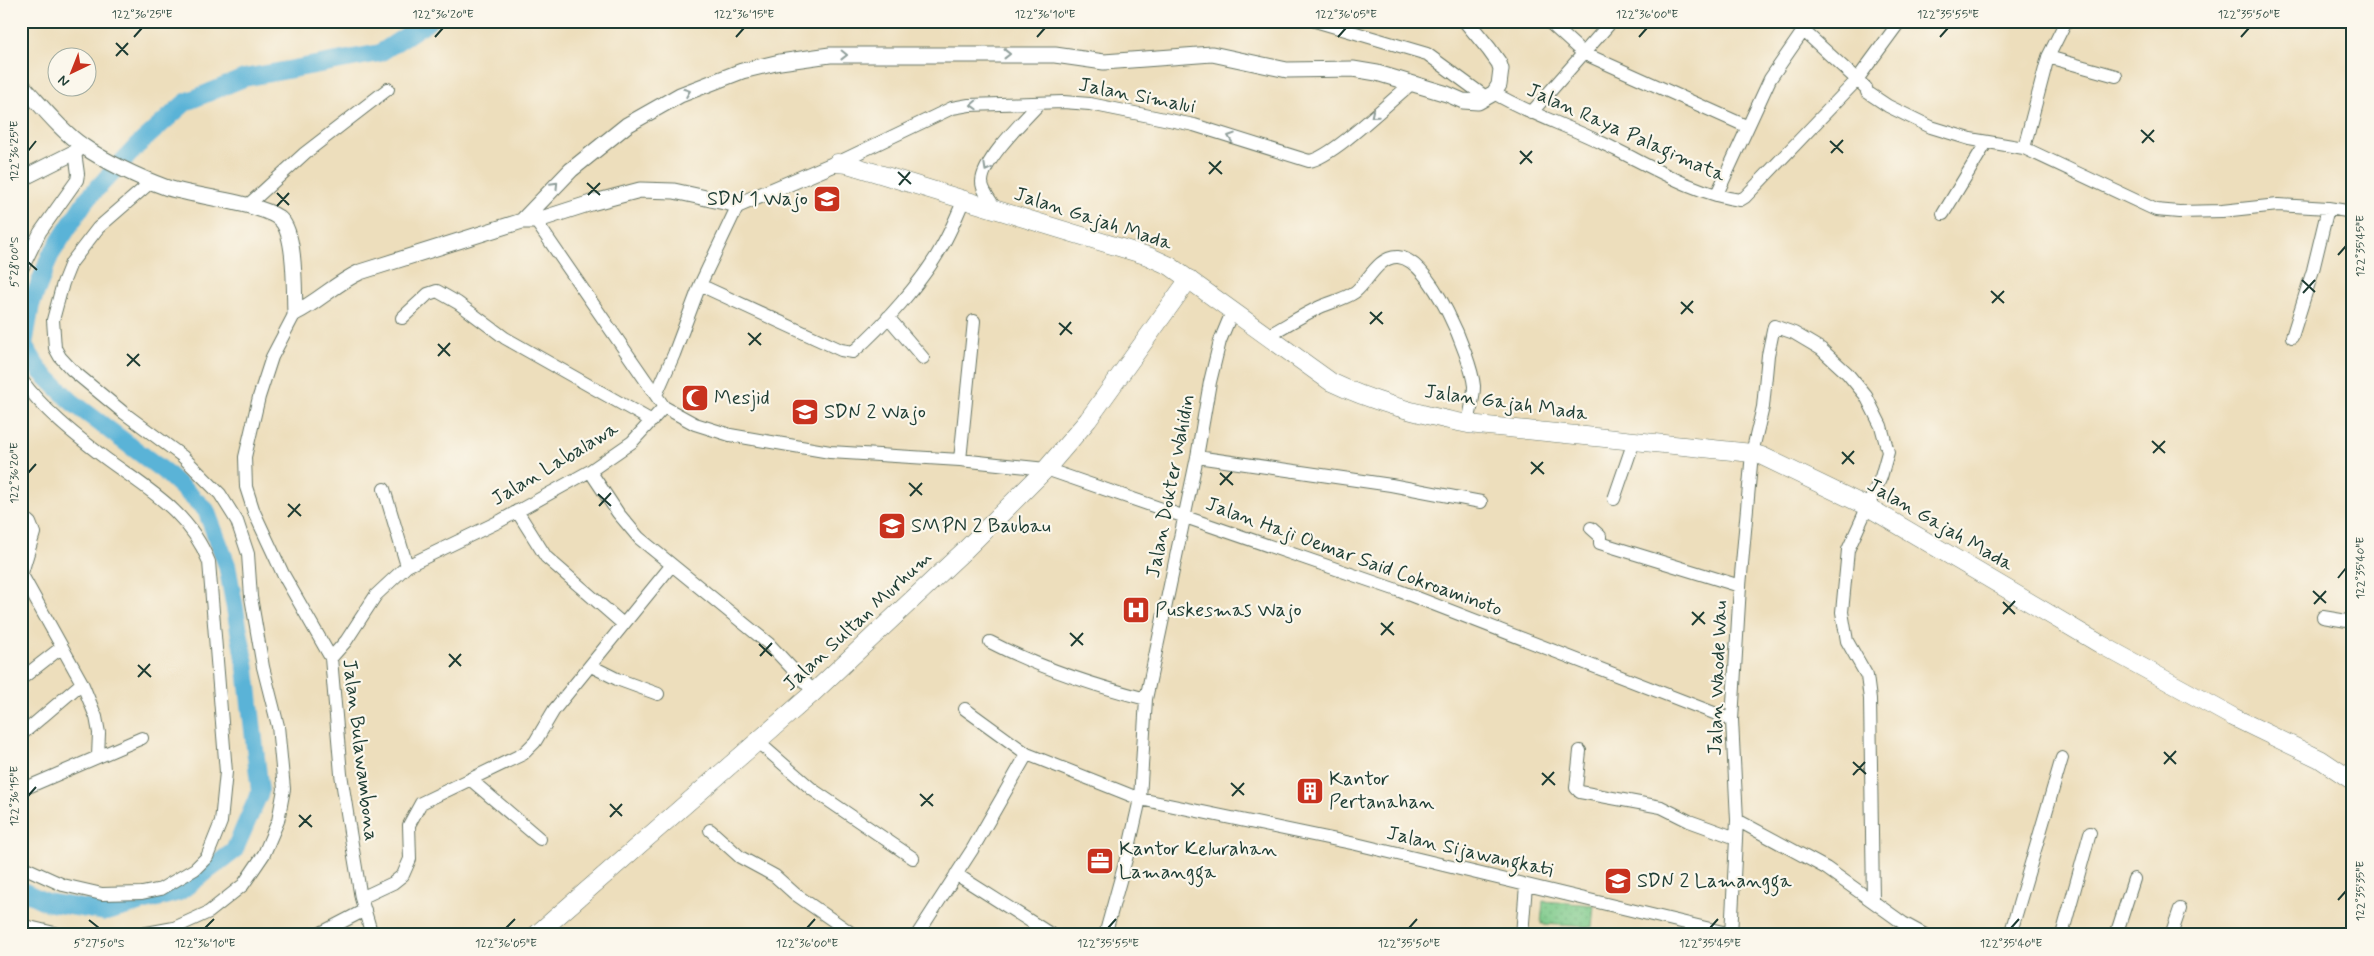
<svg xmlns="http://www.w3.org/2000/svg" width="2374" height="956" font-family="Mynerve,sans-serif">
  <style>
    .park { fill: url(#park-dots); stroke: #4d835e }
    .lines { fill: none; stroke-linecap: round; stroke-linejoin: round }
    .river { stroke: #5ab3d7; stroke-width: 18 }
    .minor-casing { stroke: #677564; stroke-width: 14 }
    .major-casing { stroke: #677564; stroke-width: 17 }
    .highway-casing { stroke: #677564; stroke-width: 19 }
    .minor { stroke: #fff; stroke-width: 12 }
    .major { stroke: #fff; stroke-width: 15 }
    .highway { stroke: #fff; stroke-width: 18 }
    .oneway { stroke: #8f9e9a }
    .ticks { fill: none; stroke: #1f3d34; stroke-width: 2 }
    .labels { text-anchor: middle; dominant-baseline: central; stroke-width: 4.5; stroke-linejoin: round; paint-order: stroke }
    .street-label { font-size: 20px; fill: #1f3d34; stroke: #fbf7ec }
    .poi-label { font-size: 20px; fill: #1f3d34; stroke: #fbf7ec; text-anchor: start }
    .neatline { fill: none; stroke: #1f3d34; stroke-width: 2 }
    .ticks-label { font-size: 12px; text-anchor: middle; fill: #1f3d34 }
  </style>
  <defs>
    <pattern id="park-dots" width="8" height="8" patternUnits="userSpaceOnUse" patternTransform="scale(1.25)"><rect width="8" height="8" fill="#7bc989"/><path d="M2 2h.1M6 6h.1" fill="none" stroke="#64a471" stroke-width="1.8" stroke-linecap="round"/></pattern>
  </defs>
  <rect width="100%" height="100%" fill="#fbf7ec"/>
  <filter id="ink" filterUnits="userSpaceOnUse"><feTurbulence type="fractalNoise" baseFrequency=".02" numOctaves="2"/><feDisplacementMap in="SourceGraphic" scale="10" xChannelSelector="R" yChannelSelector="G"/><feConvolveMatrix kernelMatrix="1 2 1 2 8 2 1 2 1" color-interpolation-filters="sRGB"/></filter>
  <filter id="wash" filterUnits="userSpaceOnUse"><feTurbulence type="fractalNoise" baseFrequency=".0096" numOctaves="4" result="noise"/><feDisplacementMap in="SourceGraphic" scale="20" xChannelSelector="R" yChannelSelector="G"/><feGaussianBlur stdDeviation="1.12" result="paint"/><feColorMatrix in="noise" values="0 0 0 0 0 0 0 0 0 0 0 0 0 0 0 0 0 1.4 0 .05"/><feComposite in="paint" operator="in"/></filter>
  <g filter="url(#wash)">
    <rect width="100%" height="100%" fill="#eddebc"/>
    <path class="park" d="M 1543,901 L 1594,905 L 1592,927 L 1541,924 Z"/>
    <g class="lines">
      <path class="river" d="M 21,890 L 46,902 L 106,912 L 179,892 L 234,851 L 260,792 L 246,669 L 227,565 L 206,510 L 165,472 L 72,402 L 40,371 L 24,345 L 31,305 L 50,256 L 86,200 L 138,145 L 186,102 L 244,78 L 380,53 L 429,21"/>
    </g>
  </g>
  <g filter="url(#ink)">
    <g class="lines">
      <g class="minor-casing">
        <path id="minor" d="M 1315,21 L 1427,54 L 1487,98
          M 1548,21 L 1583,53 L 1746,126
          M 1793,21 L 1866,88 L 1867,92 L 1888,106 L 1931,127 L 1970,139 L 2024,148 L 2156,210 L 2179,212 L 2222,211 L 2278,205 L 2328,208 L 2353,212
          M 2048,57 L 2116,76
          M 1494,93 C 1529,114 1566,125 1602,143 C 1644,162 1693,194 1740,200 L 1745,197 L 1856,81 L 1900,21
          M 1531,113 L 1612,21
          M 2024,148 L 2048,57 L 2066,21
          M 837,163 L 952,108 L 969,105 L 1063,102 L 1090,104 L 1194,125 L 1309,161 C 1332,158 1390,101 1411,84
          M 1717,194 L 1770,79 L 1810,21
          M 247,206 L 305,153 L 388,89
          M 996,210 C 992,202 982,191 982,182 C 982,161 1025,119 1040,103
          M 531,214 L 664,407 L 695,424 L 730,435 L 830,452 L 960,460 L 1046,469 L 1397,590 L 1732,720
          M 1943,214 L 1986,143
          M 21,271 L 40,232 L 77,180 L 78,174 L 75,152
          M 700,285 L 841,350 L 853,352 C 882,327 923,281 941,248 C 950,233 957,216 964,199
          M 295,313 L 272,357 L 259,397 L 245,457 L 246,487 L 254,512 L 283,574 L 331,658 L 341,774 L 350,832 L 361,898 L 372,935
          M 888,317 L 923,358
          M 402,318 L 428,294 L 437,291 L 458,303 L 505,338 L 652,421
          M 2353,327 L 2353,326
          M 1267,336 C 1284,327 1302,315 1320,307 C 1331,302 1345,299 1355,292 C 1368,282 1378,256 1398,257 C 1431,259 1471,357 1474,386 C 1474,398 1470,412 1468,424
          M 2292,337 L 2313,270 L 2328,208
          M 21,379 C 43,410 75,435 105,458 C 147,489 189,511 209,562 L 226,772 L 221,822 L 207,857 L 195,869 L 161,889 L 142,893 L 102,894 L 63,885 L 21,866
          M 656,395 L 674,354 L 700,285 L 738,205
          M 1197,457 L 1391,485 L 1481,502
          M 960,460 L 974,321
          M 590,471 L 618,513 L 639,538 L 769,644 L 814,692
          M 384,489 L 407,566
          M 1614,499 L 1634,441
          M 517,511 L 546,557 L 623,624
          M 21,515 L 30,523 L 34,533 L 21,576
          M 1591,528 L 1600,536 L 1600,543 L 1740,586
          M 22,575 L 82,683 L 96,717 L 99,733 L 98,756
          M 2323,617 L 2353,622
          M 990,642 C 1040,668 1092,685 1146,699
          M 331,658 L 346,641 L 376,595 L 407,566 L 500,521 L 590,471 L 632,442 L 664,407
          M 591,666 L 617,679 L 658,694
          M 21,679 L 62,647
          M 965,709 L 1027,754 L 1140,799 L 1356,844 L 1731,934
          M 21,735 L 82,683
          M 758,742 L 813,790 L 913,858
          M 1580,751 L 1576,788 L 1580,792 L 1661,807 L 1689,821 L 1736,838
          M 471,780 L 540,839
          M 21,790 L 142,738
          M 1737,820 L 1826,868 L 1903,923 L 1925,935
          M 710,830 L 740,857 L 775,876 L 795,894 L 854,935
          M 956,874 L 1052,935
          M 361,898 L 393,883 L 403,875 L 410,859 L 409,825 L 421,803 L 523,754 L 535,742 L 554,710 L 671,566
          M 21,925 L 63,935
          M 136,935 L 174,928 L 209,912 L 243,885 L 264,854 L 278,821 L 284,789 L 278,726 L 263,667 L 251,597 L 248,554 L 237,521 L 220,494 L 182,456 L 124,413 L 72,370 L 60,357 L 55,348 L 53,320 L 63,283 L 71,263 L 98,228 L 151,182
          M 317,935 L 365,910
          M 917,935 L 972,850 L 1027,754
          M 1105,935 L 1128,852 L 1140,799 L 1146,699 L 1197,457 L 1210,382 L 1220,341 L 1232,312
          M 1522,935 L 1526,885
          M 1731,935 L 1737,820 L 1732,720 L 1740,586 L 1752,453 L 1763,407 L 1768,355 L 1774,326 L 1794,333 L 1821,349 L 1847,373 L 1866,396 L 1881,426 L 1888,452 L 1881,477 L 1848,550 L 1842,612 L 1847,641 L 1867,676 L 1870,699 L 1873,900
          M 2010,935 L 2062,758
          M 2062,935 L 2090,833
          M 2116,935 L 2134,879
          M 2171,935 L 2180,909"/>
      </g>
      <g class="major-casing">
        <path id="major" d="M 21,84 C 39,103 62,132 83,146 C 104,161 140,178 165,187 C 190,196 265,203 281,220 C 296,235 294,291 295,313 C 319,301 336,283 360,272 L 522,221 L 535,221 L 591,203 L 640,190 L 674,191 L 738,205 L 837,163
          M 21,179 L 75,152 L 82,146
          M 522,221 L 571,170 L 627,125 L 680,95 L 742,71 L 780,62 L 830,55 L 1055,55 L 1104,62 L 1212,54 L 1287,70 L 1353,69 L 1377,73 L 1447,94 L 1463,101 L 1478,102 L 1494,93 L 1499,85 L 1501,69 L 1499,63 L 1489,49 L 1466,21"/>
      </g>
      <g class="highway-casing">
        <path id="highway" d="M 837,163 L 847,164 L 1148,256 L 1170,266 L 1331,382 C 1375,403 1421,415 1468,424 L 1752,453 L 1762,456 L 1868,507 L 2100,644 L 2233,717 L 2320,759 L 2353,781
          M 536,935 L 814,692 L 965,550 L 1046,469 L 1088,420 L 1189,279"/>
      </g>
      <use href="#minor" class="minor"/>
      <use href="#major" class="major"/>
      <use href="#highway" class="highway"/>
    </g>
    <defs><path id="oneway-chevron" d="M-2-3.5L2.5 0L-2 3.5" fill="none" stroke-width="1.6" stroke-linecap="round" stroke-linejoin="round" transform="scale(1.25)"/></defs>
    <g class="oneway">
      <use href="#oneway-chevron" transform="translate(1007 54)"/>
      <use href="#oneway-chevron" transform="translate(844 55) rotate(1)"/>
      <use href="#oneway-chevron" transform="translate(687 92) rotate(-21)"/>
      <use href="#oneway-chevron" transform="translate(974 105) rotate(177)"/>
      <use href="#oneway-chevron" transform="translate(1374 115) rotate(140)"/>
      <use href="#oneway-chevron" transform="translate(1231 137) rotate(-161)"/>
      <use href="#oneway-chevron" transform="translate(987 168) rotate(119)"/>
      <use href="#oneway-chevron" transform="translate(555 185) rotate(-46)"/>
    </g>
  </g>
  <path class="ticks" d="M 134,37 L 142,28M 435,37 L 443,28M 736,37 L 744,28M 1037,37 L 1045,28M 1338,37 L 1346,28M 1639,37 L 1647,28M 1940,37 L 1948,28M 2241,37 L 2249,28M 116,43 L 128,55M 116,56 L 128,43M 2141,130 L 2154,142M 1830,141 L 1843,153M 2142,143 L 2154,130M 28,151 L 36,141M 1520,151 L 1532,163M 1831,153 L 1843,140M 1209,162 L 1222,174M 1520,164 L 1532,151M 898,172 L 911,184M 1209,174 L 1221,161M 587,183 L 600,195M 899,185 L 910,172M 277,193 L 289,205M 588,195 L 600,183M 277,206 L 289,193M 2338,255 L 2346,246M 28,262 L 37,270M 2302,280 L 2315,292M 1991,291 L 2004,303M 2303,293 L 2315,280M 1681,302 L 1693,313M 1992,303 L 2004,291M 1370,312 L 1383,324M 1681,314 L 1693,301M 1059,323 L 1072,334M 1370,324 L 1382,312M 748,333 L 761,345M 1060,335 L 1071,322M 438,344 L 450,356M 749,345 L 761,333M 127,354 L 140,366M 438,356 L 450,343M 127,366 L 139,354M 2152,441 L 2165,453M 1842,452 L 1854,464M 2153,453 L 2165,441M 1531,462 L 1544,474M 1842,464 L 1854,451M 28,473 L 36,464M 1220,473 L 1233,485M 1531,474 L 1543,462M 909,483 L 922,495M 1220,485 L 1232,472M 598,494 L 611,506M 910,496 L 922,483M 288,504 L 301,516M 599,506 L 611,493M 288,517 L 300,504M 2338,578 L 2346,568M 2313,591 L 2326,603M 2003,602 L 2015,614M 2314,604 L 2326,591M 1692,612 L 1705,624M 2003,614 L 2015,601M 1381,623 L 1394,635M 1692,625 L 1704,612M 1070,633 L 1083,645M 1381,635 L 1393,622M 759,644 L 772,656M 1071,646 L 1083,633M 449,654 L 461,666M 760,656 L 772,643M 138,665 L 151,677M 449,667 L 461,654M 138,677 L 150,664M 2164,752 L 2176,764M 1853,762 L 1866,774M 2164,764 L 2176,751M 1542,773 L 1555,785M 1853,775 L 1865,762M 1231,783 L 1244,795M 1542,785 L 1554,772M 920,794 L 933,806M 28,796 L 36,787M 1232,796 L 1244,783M 610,804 L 622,816M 921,806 L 933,794M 299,815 L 312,827M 610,817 L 622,804M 299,827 L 311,815M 2338,900 L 2346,891M 89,920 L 99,928M 205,928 L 214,919M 506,928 L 515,919M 807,928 L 815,919M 1108,928 L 1116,919M 1409,928 L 1417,919M 1710,928 L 1718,919M 2011,928 L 2019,919"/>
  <defs>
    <g id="school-square" transform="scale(1.4375)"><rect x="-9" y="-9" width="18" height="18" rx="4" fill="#c8321e" stroke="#fbf7ec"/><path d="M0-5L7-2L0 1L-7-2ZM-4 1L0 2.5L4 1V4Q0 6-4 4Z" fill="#fff"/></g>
    <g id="mosque-square" transform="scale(1.4375)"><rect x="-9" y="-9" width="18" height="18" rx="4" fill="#c8321e" stroke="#fbf7ec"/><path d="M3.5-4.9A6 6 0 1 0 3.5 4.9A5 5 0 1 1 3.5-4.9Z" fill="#fff"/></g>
    <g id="hospital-square" transform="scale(1.4375)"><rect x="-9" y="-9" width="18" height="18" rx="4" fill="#c8321e" stroke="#fbf7ec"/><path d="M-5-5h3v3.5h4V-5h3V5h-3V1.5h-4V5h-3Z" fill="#fff"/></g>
    <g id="building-square" transform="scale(1.4375)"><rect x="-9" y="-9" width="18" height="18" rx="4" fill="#c8321e" stroke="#fbf7ec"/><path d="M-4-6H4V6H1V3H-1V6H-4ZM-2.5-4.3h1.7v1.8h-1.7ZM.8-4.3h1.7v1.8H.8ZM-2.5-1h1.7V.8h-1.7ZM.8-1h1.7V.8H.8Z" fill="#fff"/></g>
    <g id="office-square" transform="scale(1.4375)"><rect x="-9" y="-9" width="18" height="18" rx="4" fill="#c8321e" stroke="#fbf7ec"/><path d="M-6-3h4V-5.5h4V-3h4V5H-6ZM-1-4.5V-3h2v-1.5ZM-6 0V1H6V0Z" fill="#fff"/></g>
  </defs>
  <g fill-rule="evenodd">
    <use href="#school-square" x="827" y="199"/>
    <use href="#mosque-square" x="695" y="398"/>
    <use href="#school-square" x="805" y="412"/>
    <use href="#school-square" x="892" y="526"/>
    <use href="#hospital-square" x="1136" y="610"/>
    <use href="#building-square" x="1310" y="791"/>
    <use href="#office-square" x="1100" y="861"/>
    <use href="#school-square" x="1618" y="881"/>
  </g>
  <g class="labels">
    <g class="street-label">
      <text transform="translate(1137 96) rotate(11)">Jalan Simalui</text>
      <text transform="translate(1626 133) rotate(24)">Jalan Raya Palagimata</text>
      <text transform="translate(1093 219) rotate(18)">Jalan Gajah Mada</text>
      <text transform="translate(1506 403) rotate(8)">Jalan Gajah Mada</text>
      <text transform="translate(555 464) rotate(-31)">Jalan Labalawa</text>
      <text transform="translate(1171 486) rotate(-79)">Jalan Dokter Wahidin</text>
      <text transform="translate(1940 525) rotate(30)">Jalan Gajah Mada</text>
      <text transform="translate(1354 557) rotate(20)">Jalan Haji Oemar Said Cokroaminoto</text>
      <text transform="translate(858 621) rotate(-43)">Jalan Sultan Murhum</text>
      <text transform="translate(1718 678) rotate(-88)">Jalan Waode Wau</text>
      <text transform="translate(360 750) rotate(83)">Jalan Bulawambona</text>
      <text transform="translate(1470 852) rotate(13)">Jalan Sijawangkati</text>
    </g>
    <g class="poi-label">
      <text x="808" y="199" text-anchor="end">SDN 1 Wajo</text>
      <text x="714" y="398">Mesjid</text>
      <text x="824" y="412">SDN 2 Wajo</text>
      <text x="911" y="526">SMPN 2 Baubau</text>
      <text x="1155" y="610">Puskesmas Wajo</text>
      <text x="1329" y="779">Kantor<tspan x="1329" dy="23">Pertanahan</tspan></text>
      <text x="1119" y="849">Kantor Kelurahan<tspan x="1119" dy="23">Lamangga</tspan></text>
      <text x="1637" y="881">SDN 2 Lamangga</text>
    </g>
  </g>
  <rect width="2374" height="956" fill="none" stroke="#fbf7ec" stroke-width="55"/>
  <g transform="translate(72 72) rotate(223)"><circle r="24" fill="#fbf7ec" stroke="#a3ada2"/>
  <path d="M0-4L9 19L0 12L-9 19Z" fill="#c8321e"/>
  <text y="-8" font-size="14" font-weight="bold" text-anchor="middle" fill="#1f3d34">N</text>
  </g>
  <rect x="28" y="28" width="2318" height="900" class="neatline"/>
  <g class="ticks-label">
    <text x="142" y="18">122°36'25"E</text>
    <text x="443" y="18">122°36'20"E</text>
    <text x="744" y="18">122°36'15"E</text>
    <text x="1045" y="18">122°36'10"E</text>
    <text x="1346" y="18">122°36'05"E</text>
    <text x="1647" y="18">122°36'00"E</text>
    <text x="1948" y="18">122°35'55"E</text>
    <text x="2249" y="18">122°35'50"E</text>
    <text transform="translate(14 151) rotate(-90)" y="4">122°36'25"E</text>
    <text transform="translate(2360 246) rotate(-90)" y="4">122°35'45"E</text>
    <text transform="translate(14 262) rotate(-90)" y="4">5°28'00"S</text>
    <text transform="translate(14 473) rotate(-90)" y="4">122°36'20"E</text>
    <text transform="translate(2360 568) rotate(-90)" y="4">122°35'40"E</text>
    <text transform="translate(14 796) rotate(-90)" y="4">122°36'15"E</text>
    <text transform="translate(2360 891) rotate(-90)" y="4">122°35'35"E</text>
    <text x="99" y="947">5°27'50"S</text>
    <text x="205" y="947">122°36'10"E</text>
    <text x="506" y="947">122°36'05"E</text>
    <text x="807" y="947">122°36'00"E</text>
    <text x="1108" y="947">122°35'55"E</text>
    <text x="1409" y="947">122°35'50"E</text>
    <text x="1710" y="947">122°35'45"E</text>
    <text x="2011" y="947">122°35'40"E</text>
  </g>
</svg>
